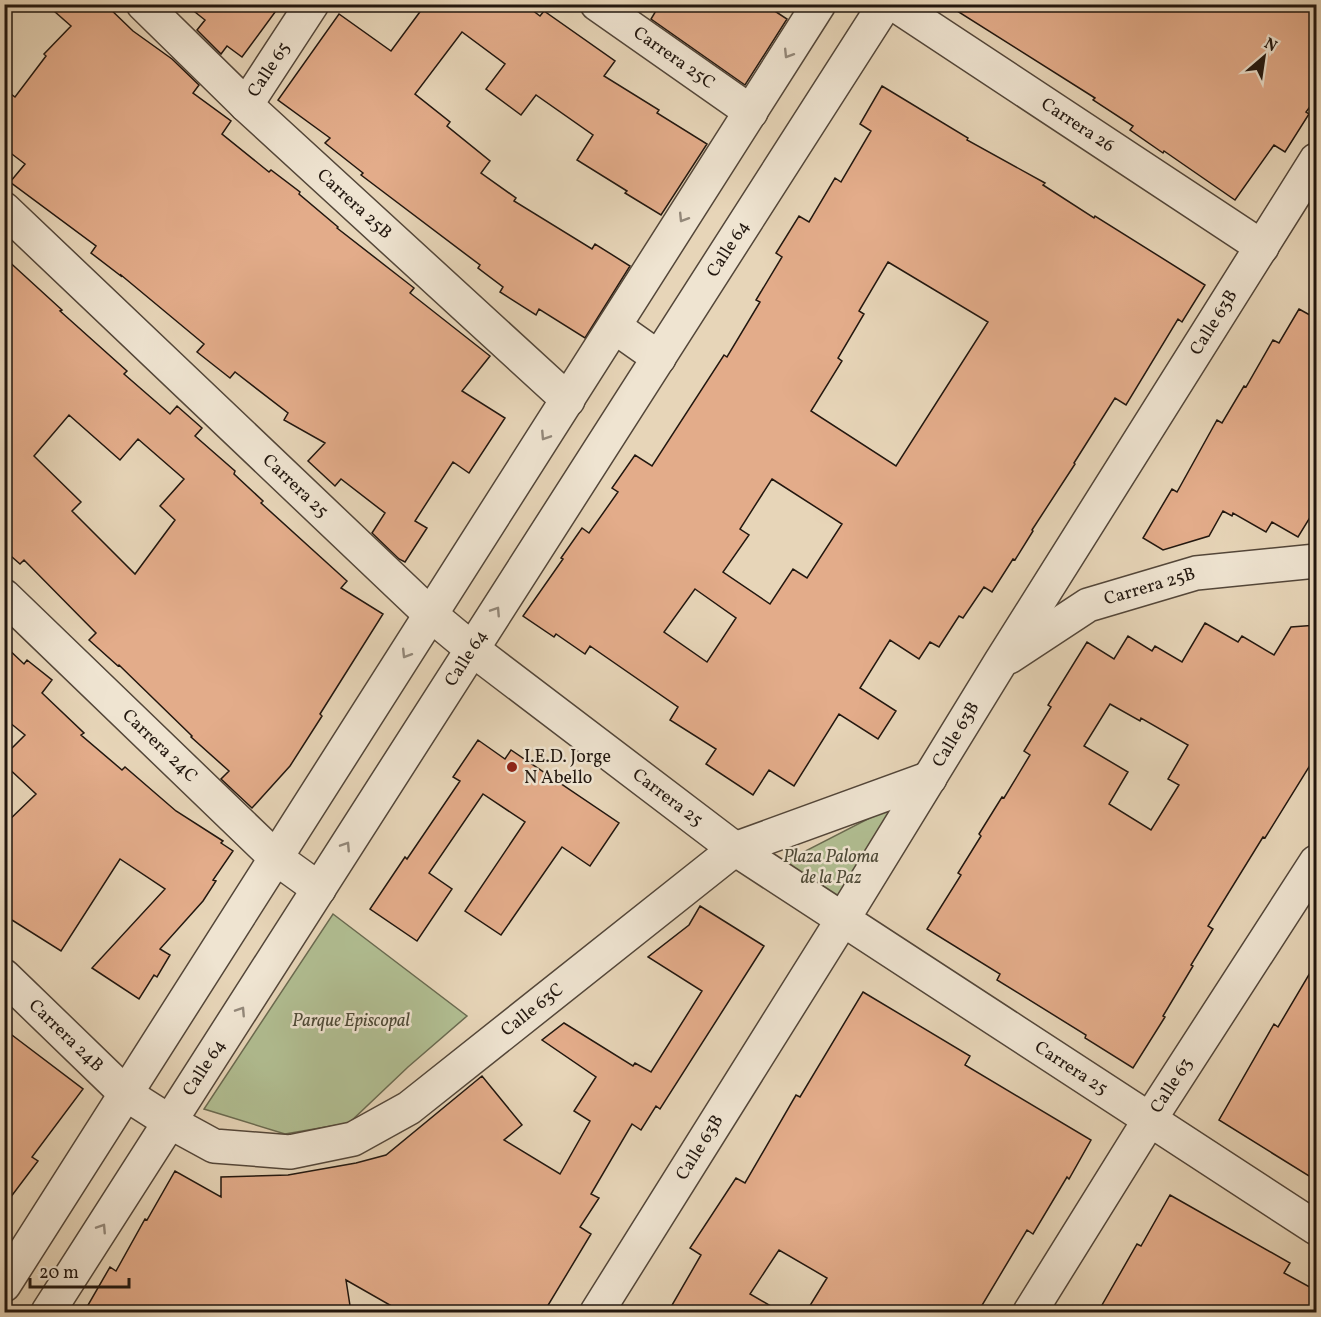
<svg xmlns="http://www.w3.org/2000/svg" width="1321" height="1317" font-family="Vollkorn,serif">
  <style>
    .green { fill: #b1be92; stroke: #6a6a50; stroke-width: 1.5 }
    .building { fill: #e3ac8a; stroke: #22170f; stroke-width: 1.5; fill-rule: evenodd }
    .lines { fill: none; stroke-linecap: round; stroke-linejoin: round }
    .minor-casing { stroke: #534639; stroke-width: 36 }
    .minor { stroke: #efe4d1; stroke-width: 33 }
    .oneway { stroke: #93887a }
    .poi-dot { fill: #8f2418; stroke: #efe4d1; stroke-width: 2 }
    .labels { text-anchor: middle; dominant-baseline: central; stroke-width: 5; stroke-linejoin: round; paint-order: stroke }
    .street-label { font-size: 18px; fill: #22170f; stroke: #efe4d1 }
    .poi-label { font-size: 18px; fill: #22170f; stroke: #efe4d1; text-anchor: start }
    .park-label { font-size: 18px; font-style: italic; fill: #4d4936; stroke: #efe4d1 }
  </style>
  <rect width="100%" height="100%" fill="#e7d5b8"/>
  <filter id="stains"><feTurbulence type="fractalNoise" baseFrequency=".00333" numOctaves="4"/><feColorMatrix values="0 0 0 0 .2 0 0 0 0 .09 0 0 0 0 .02 0 0 0 .5 -.17"/></filter>
  <radialGradient id="worn" r=".72"><stop offset=".6" stop-color="#630" stop-opacity="0"/><stop offset="1" stop-color="#630" stop-opacity=".3"/></radialGradient>
  <path class="green" d="M 895,805 L 839,906 L 782,863 Z
    M 333,914 L 467,1016 L 408,1067 L 349,1123 L 285,1134 L 204,1109 Z"/>
  <path class="building" d="M 46,4 L 105,4 L 133,31 L 172,59 L 199,85 L 193,93 L 231,121 L 222,134 L 269,172 L 271,170 L 300,192 L 299,194 L 338,227 L 337,228 L 414,288 L 410,293 L 490,356 L 462,391 L 505,418 L 469,473 L 453,462 L 415,521 L 427,528 L 405,562 L 399,559 L 372,533 L 385,513 L 341,479 L 335,486 L 308,461 L 325,443 L 284,420 L 288,413 L 235,372 L 230,378 L 197,352 L 204,344 L 121,275 L 121,276 L 91,253 L 96,246 L 10,182 L 25,164 L 4,148 L 4,89 L 15,97 L 46,56 L 44,54 L 71,26 Z
    M 185,4 L 281,4 L 242,57 L 227,46 L 221,54 L 197,30 L 205,20 Z
    M 424,4 L 524,4 L 540,16 L 544,11 L 615,61 L 604,76 L 659,110 L 657,113 L 707,144 L 661,215 L 625,193 L 627,191 L 577,160 L 593,135 L 536,95 L 521,115 L 486,89 L 505,64 L 462,32 L 415,94 L 450,122 L 447,126 L 490,161 L 481,173 L 516,198 L 514,201 L 592,249 L 595,244 L 630,266 L 585,338 L 539,309 L 536,315 L 500,292 L 503,287 L 478,268 L 480,265 L 361,175 L 363,173 L 325,143 L 330,138 L 278,100 L 339,14 L 391,51 L 425,5 Z
    M 660,4 L 764,4 L 787,19 L 745,85 L 651,19 Z
    M 946,4 L 1317,4 L 1317,97 L 1306,112 L 1309,114 L 1285,152 L 1274,145 L 1235,200 L 1164,151 L 1163,153 L 1130,130 L 1133,126 L 1093,100 L 1095,98 Z
    M 882,86 L 968,138 L 967,140 L 1045,183 L 1043,185 L 1094,218 L 1095,216 L 1205,285 L 1182,322 L 1178,319 L 1126,405 L 1115,398 L 1074,463 L 1075,464 L 1032,530 L 1033,531 L 1015,560 L 1013,559 L 992,592 L 984,587 L 963,618 L 959,616 L 939,647 L 930,642 L 919,659 L 890,640 L 860,688 L 896,711 L 878,739 L 839,714 L 794,786 L 769,770 L 753,795 L 706,764 L 716,749 L 670,720 L 678,707 L 590,646 L 585,654 L 556,634 L 554,637 L 523,616 L 563,559 L 561,558 L 582,528 L 589,533 L 618,492 L 612,488 L 635,455 L 652,466 L 724,355 L 727,357 L 760,302 L 756,300 L 782,257 L 776,253 L 799,216 L 809,222 L 835,178 L 841,182 L 871,131 L 860,124 ZM 888,262 L 988,322 L 896,466 L 811,411 L 842,361 L 838,358 L 864,314 L 859,311 ZM 772,479 L 842,524 L 807,578 L 793,569 L 770,604 L 723,572 L 749,535 L 740,529 ZM 695,589 L 736,618 L 707,662 L 664,632 Z
    M 4,257 L 62,310 L 60,311 L 127,371 L 124,374 L 170,414 L 177,406 L 202,428 L 195,436 L 235,471 L 234,474 L 263,501 L 261,503 L 347,581 L 341,588 L 383,614 L 320,714 L 322,716 L 290,766 L 252,808 L 221,779 L 229,771 L 191,737 L 192,736 L 119,665 L 118,666 L 89,640 L 96,633 L 24,560 L 20,564 L 4,550 ZM 69,415 L 120,460 L 138,439 L 184,479 L 160,506 L 175,520 L 135,574 L 72,511 L 81,502 L 34,456 Z
    M 1299,309 L 1317,319 L 1317,506 L 1298,537 L 1272,522 L 1266,532 L 1233,513 L 1232,516 L 1223,511 L 1209,536 L 1163,550 L 1143,538 L 1172,489 L 1177,492 L 1217,420 L 1222,423 L 1244,386 L 1246,387 L 1273,340 L 1279,343 Z
    M 1205,623 L 1238,642 L 1242,636 L 1274,655 L 1291,627 L 1317,625 L 1317,754 L 1265,838 L 1263,837 L 1208,926 L 1213,929 L 1191,965 L 1193,966 L 1163,1016 L 1165,1017 L 1133,1068 L 1085,1038 L 1086,1035 L 997,980 L 1000,974 L 927,929 L 961,875 L 958,873 L 981,836 L 979,834 L 1002,797 L 1004,798 L 1030,755 L 1024,751 L 1051,707 L 1048,705 L 1087,642 L 1114,659 L 1128,636 L 1152,651 L 1155,646 L 1182,662 ZM 1110,704 L 1140,721 L 1141,718 L 1188,745 L 1168,779 L 1179,785 L 1151,830 L 1109,804 L 1128,772 L 1084,746 Z
    M 4,645 L 24,664 L 27,660 L 52,680 L 42,693 L 84,733 L 81,735 L 122,770 L 125,767 L 176,811 L 223,841 L 221,843 L 233,851 L 213,880 L 216,881 L 203,901 L 160,949 L 170,955 L 157,977 L 154,975 L 139,999 L 92,968 L 165,889 L 120,859 L 61,951 L 4,915 L 4,825 L 36,794 L 4,764 L 4,756 L 25,735 L 4,718 Z
    M 478,740 L 505,759 L 511,750 L 619,823 L 590,866 L 562,847 L 501,935 L 465,911 L 525,822 L 483,794 L 429,873 L 452,889 L 417,941 L 370,909 L 405,857 L 407,859 L 460,781 L 453,777 Z
    M 700,906 L 764,946 L 660,1109 L 656,1106 L 641,1130 L 632,1124 L 591,1194 L 599,1198 L 580,1227 L 591,1234 L 544,1312 L 402,1312 L 346,1280 L 351,1312 L 84,1312 L 110,1267 L 116,1271 L 145,1219 L 147,1220 L 175,1171 L 221,1197 L 221,1177 L 288,1175 L 356,1163 L 386,1155 L 482,1076 L 522,1125 L 504,1140 L 560,1174 L 590,1121 L 574,1111 L 596,1077 L 542,1040 L 564,1023 L 633,1066 L 635,1063 L 651,1072 L 702,991 L 648,957 L 689,925 Z
    M 1317,961 L 1317,1181 L 1219,1120 L 1274,1024 L 1278,1027 Z
    M 863,992 L 970,1056 L 965,1065 L 1091,1140 L 1069,1179 L 1067,1177 L 1033,1234 L 1027,1230 L 978,1312 L 806,1312 L 827,1278 L 779,1250 L 750,1294 L 781,1312 L 668,1312 L 701,1255 L 690,1248 L 736,1178 L 745,1183 L 796,1095 L 800,1097 Z
    M 4,1029 L 83,1089 L 32,1157 L 38,1161 L 4,1206 Z
    M 1170,1195 L 1290,1263 L 1284,1273 L 1317,1291 L 1317,1312 L 1098,1312 L 1137,1244 L 1141,1246 Z"/>
  <g class="lines">
    <g class="minor-casing">
      <g id="minor">
        <path id="s1" d="M 143,4 L 246,105 L 568,400"/>
        <path id="s2" d="M 597,4 L 751,112"/>
        <path id="s3" d="M 894,4 L 1262,247"/>
        <path id="s4" d="M 246,105 L 312,4"/>
        <path id="s5" d="M 4,209 L 431,615 L 472,649 L 735,849 L 1316,1228"/>
        <path d="M 615,327 L 659,358"/>
        <path id="s6" d="M 4,596 L 276,858 L 319,889"/>
        <path id="s7" d="M 1009,657 L 1088,605 L 1196,573 L 1316,561"/>
        <path id="s8" d="M 4,976 L 126,1094 L 170,1122 L 214,1146 L 290,1152 L 353,1139 L 409,1108 L 735,849 L 930,778"/>
        <path d="M 4,1285 L 819,4"/>
        <path id="s9" d="M 48,1312 L 885,4"/>
        <path id="s10" d="M 597,1312 L 843,919 L 1000,663 L 1316,160"/>
        <path id="s11" d="M 1030,1312 L 1150,1119 L 1316,862"/>
      </g>
    </g>
    <use href="#minor" class="minor"/>
  </g>
  <defs><path id="oneway-chevron" d="M-2-3.5L2.5 0L-2 3.5" fill="none" stroke-width="1.6" stroke-linecap="round" stroke-linejoin="round" transform="scale(1.5)"/></defs>
  <g class="oneway">
    <use href="#oneway-chevron" transform="translate(788 54) rotate(122)"/>
    <use href="#oneway-chevron" transform="translate(683 218) rotate(122)"/>
    <use href="#oneway-chevron" transform="translate(545 436) rotate(123)"/>
    <use href="#oneway-chevron" transform="translate(496 611) rotate(-57)"/>
    <use href="#oneway-chevron" transform="translate(406 654) rotate(122)"/>
    <use href="#oneway-chevron" transform="translate(346 846) rotate(-57)"/>
    <use href="#oneway-chevron" transform="translate(241 1011) rotate(-57)"/>
    <use href="#oneway-chevron" transform="translate(102 1228) rotate(-57)"/>
  </g>
  <circle class="poi-dot" cx="512" cy="767" r="6"/>
  <g class="labels">
    <g class="street-label">
      <text stroke="none"><textPath href="#s2" startOffset="94">Carrera 25C</textPath></text>
      <text stroke="none"><textPath href="#s4" startOffset="42">Calle 65</textPath></text>
      <text stroke="none"><textPath href="#s3" startOffset="220">Carrera 26</textPath></text>
      <text stroke="none"><textPath href="#s1" startOffset="291">Carrera 25B</textPath></text>
      <text stroke="none"><textPath href="#s9" startOffset="1262">Calle 64</textPath></text>
      <text stroke="none"><textPath href="#s10" startOffset="1166">Calle 63B</textPath></text>
      <text stroke="none"><textPath href="#s5" startOffset="402">Carrera 25</textPath></text>
      <text stroke="none"><textPath href="#s7" startOffset="159">Carrera 25B</textPath></text>
      <text stroke="none"><textPath href="#s9" startOffset="776">Calle 64</textPath></text>
      <text stroke="none"><textPath href="#s10" startOffset="680">Calle 63B</textPath></text>
      <text stroke="none"><textPath href="#s6" startOffset="216">Carrera 24C</textPath></text>
      <text stroke="none"><textPath href="#s5" startOffset="888">Carrera 25</textPath></text>
      <text stroke="none"><textPath href="#s8" startOffset="634">Calle 63C</textPath></text>
      <text stroke="none"><textPath href="#s8" startOffset="86">Carrera 24B</textPath></text>
      <text stroke="none"><textPath href="#s5" startOffset="1374">Carrera 25</textPath></text>
      <text stroke="none"><textPath href="#s9" startOffset="290">Calle 64</textPath></text>
      <text stroke="none"><textPath href="#s11" startOffset="267">Calle 63</textPath></text>
      <text stroke="none"><textPath href="#s10" startOffset="194">Calle 63B</textPath></text>
    </g>
    <g class="poi-label">
      <text x="524" y="757">I.E.D. Jorge<tspan x="524" dy="21">N Abello</tspan></text>
    </g>
    <g class="park-label">
      <text x="831" y="857">Plaza Paloma<tspan x="831" dy="21">de la Paz</tspan></text>
      <text x="351" y="1021">Parque Episcopal</text>
    </g>
  </g>
  <rect width="1321" height="1317" fill="none" stroke="#e7d5b8" stroke-width="24"/>
  <rect x="6" y="6" width="1309" height="1305" fill="none" stroke="#22170f" stroke-width="3"/>
  <rect x="12" y="12" width="1297" height="1293" fill="none" stroke="#22170f" stroke-width="1.5"/>
  <g transform="translate(1264 57) rotate(29)" stroke="#efe4d1" stroke-width="4.5" paint-order="stroke">
  <path d="M0-4.5L10 22L0 15L-10 22Z" fill="#22170f"/>
  <text y="-9" font-size="16" font-weight="bold" text-anchor="middle" fill="#22170f">N</text>
  </g>
  <path d="M30 1278v9h99v-9" fill="none" stroke="#22170f" stroke-width="3"/>
  <text x="39" y="1278" font-size="18" fill="#22170f" stroke="#efe4d1" stroke-width="4.5" paint-order="stroke">20 m</text>
  <rect width="100%" height="100%" filter="url(#stains)"/>
  <rect width="100%" height="100%" fill="url(#worn)"/>
</svg>
